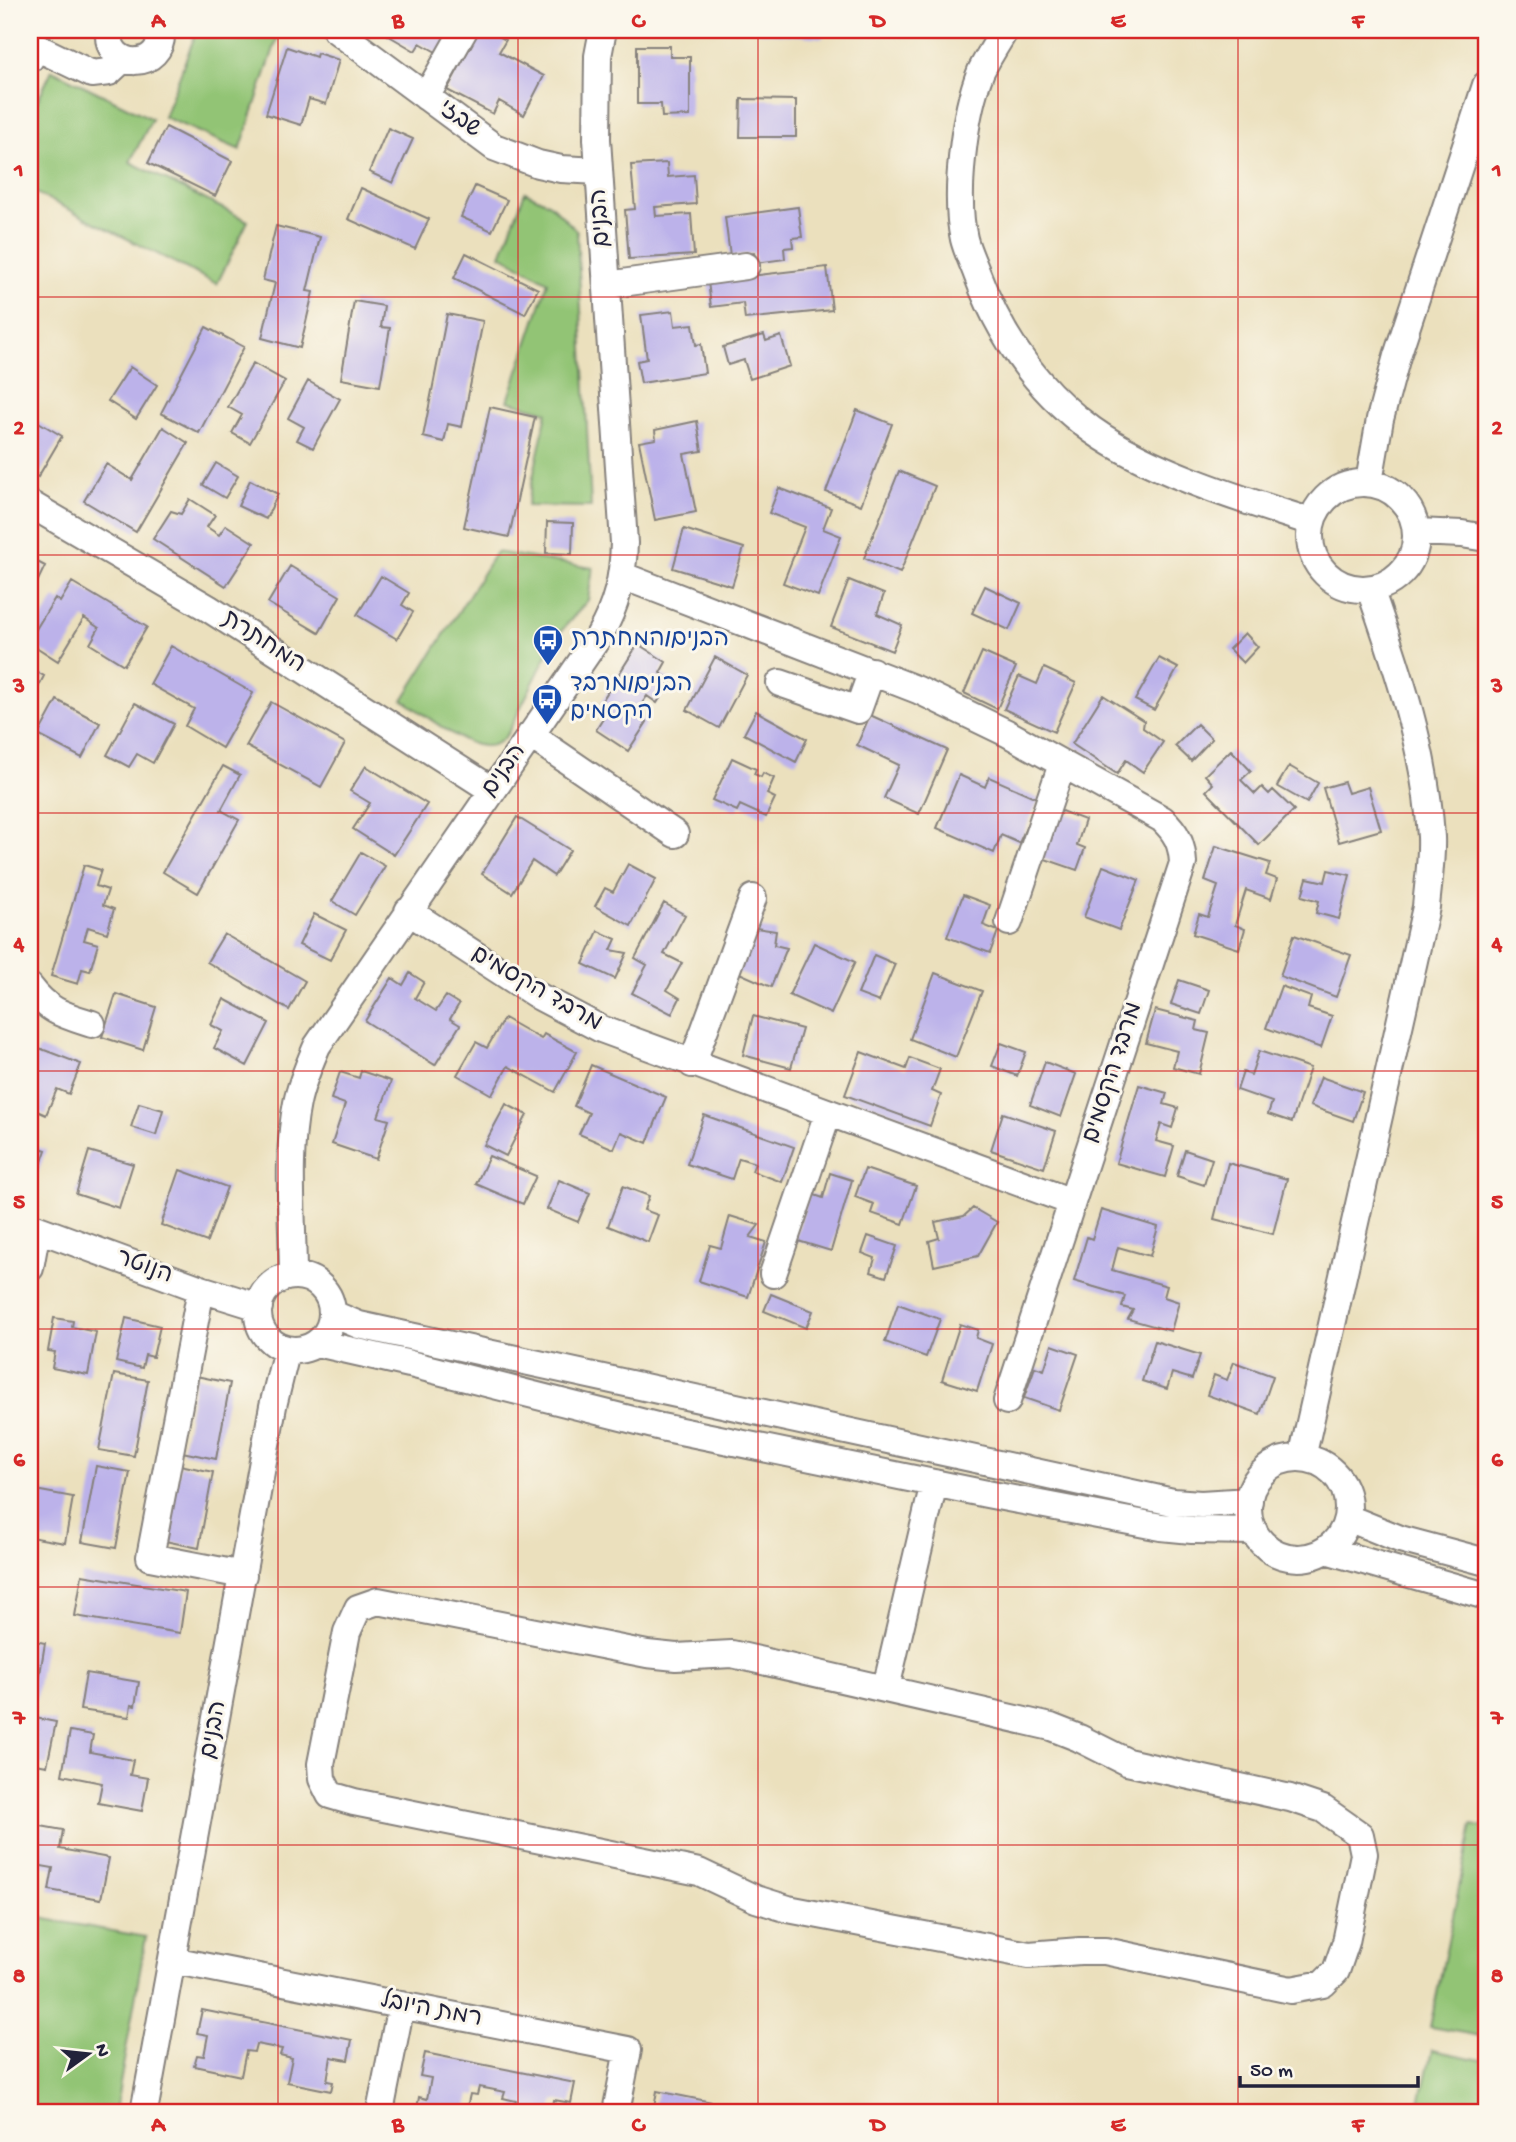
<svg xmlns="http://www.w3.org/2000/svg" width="1516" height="2142" font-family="'Gochi Hand','Playpen Sans Hebrew',sans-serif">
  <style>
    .green { fill: #92c475; stroke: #5a7358; stroke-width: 2 }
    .building { fill: #bcb2ea }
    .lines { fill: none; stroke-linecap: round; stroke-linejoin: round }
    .minor-casing { stroke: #86817c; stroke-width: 30 }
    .minor { stroke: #fff; stroke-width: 26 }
    .grid { fill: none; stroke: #d62828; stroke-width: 2; stroke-opacity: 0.55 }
    .labels { text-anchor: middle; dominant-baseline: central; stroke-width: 6; stroke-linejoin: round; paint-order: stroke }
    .street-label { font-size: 24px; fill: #22223b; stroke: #fbf7ec }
    .transit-label { font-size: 24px; fill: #164399; stroke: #fbf7ec; text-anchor: start }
    .neatline { fill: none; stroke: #d62828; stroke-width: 2.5 }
    .grid-label { font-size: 23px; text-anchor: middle; font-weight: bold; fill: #d62828 }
  </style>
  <rect width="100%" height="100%" fill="#fbf7ec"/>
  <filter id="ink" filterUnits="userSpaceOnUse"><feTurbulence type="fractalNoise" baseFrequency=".0143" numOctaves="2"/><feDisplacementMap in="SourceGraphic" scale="14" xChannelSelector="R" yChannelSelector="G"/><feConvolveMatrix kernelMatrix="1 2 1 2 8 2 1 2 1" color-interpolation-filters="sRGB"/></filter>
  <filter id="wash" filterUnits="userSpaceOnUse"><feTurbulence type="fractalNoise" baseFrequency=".00686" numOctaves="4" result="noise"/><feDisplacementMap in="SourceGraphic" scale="28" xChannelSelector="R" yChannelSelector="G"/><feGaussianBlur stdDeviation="1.57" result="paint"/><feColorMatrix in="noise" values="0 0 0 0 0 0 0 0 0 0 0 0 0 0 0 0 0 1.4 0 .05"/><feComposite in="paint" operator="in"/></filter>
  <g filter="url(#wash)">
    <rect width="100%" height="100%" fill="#ebe0bd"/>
    <path class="green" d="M 197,30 L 280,30 L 240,150 L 164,117 Z
      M 52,70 L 152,119 L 130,162 L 248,221 L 217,284 L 30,190 L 30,116 Z
      M 525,192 L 550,204 L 577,231 L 591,507 L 527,506 L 547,412 L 508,401 L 548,282 L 501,255 Z
      M 496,552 L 593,568 L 588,600 L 556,637 L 508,733 C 502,741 496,746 485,746 C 463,747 422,712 403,700 Z
      M 1472,1825 L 1486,1828 L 1486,2037 L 1430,2027 Z
      M 40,1918 L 146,1937 L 115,2112 L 42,2112 L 30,2110 L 30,1976 Z
      M 1432,2050 L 1486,2061 L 1486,2112 L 1418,2112 Z"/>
    <g id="blocks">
      <path class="building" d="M 386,30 L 458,30 L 443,56 L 420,43 L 415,51 L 384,33 Z
        M 479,30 L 487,30 L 506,40 L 499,52 L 544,76 L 524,115 L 499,101 L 493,114 L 447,90 Z
        M 756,30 L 824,30 L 823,38 L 756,32 Z
        M 637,46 L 670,46 L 670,57 L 690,57 L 690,116 L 662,117 L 661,104 L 637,104 Z
        M 287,47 L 316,57 L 317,53 L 339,60 L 326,104 L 309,99 L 301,125 L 266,114 Z
        M 741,99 L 796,100 L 796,137 L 740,137 Z
        M 166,127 L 232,161 L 215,196 L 148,163 Z
        M 388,128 L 413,139 L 393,183 L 369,172 Z
        M 667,163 L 668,177 L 694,175 L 696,204 L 655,207 L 656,216 L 691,214 L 694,255 L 629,259 L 625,210 L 635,209 L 631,165 Z
        M 475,186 L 507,200 L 492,231 L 461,217 Z
        M 361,188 L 429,219 L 415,249 L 348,219 Z
        M 798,207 L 802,237 L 792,238 L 793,247 L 784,248 L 785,259 L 756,263 L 754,253 L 730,256 L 725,217 Z
        M 276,226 L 320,237 L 307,291 L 313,292 L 300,348 L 262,338 L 275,283 L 263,280 Z
        M 466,253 L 538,289 L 525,314 L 454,278 Z
        M 827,267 L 832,310 L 745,319 L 743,303 L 711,307 L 708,281 Z
        M 354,301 L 384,306 L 381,327 L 390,328 L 380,386 L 341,379 Z
        M 673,311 L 675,326 L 693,324 L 696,345 L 701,344 L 705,373 L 641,383 L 637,361 L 647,359 L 641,315 Z
        M 447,314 L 483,321 L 462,427 L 448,424 L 444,442 L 423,437 Z
        M 206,327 L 244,347 L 199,433 L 161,413 Z
        M 764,335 L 766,341 L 781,336 L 790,366 L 750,379 L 744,360 L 728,365 L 723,347 Z
        M 253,363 L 285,381 L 250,443 L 232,433 L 242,415 L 228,407 Z
        M 130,367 L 157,385 L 136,419 L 108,401 Z
        M 308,381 L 340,399 L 313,448 L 297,440 L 304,427 L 288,418 Z
        M 490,407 L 535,417 L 509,537 L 464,527 Z
        M 857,410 L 892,424 L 861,505 L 826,492 Z
        M 30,417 L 62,436 L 38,477 L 30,472 Z
        M 697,421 L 702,451 L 684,454 L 696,512 L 655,520 L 639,442 L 656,439 L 655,430 Z
        M 163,427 L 188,443 L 136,532 L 84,501 L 106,464 L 132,480 Z
        M 216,463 L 238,476 L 225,498 L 203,485 Z
        M 899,471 L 935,486 L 900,573 L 864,558 Z
        M 250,480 L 278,494 L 266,519 L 238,506 Z
        M 779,488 L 831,508 L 823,529 L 841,536 L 818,596 L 783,583 L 805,527 L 769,513 Z
        M 190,499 L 215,515 L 207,527 L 219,535 L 226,525 L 254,543 L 226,586 L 153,539 L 171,511 L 181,514 Z
        M 547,522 L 573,523 L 572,554 L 546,553 Z
        M 684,529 L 744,548 L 732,586 L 673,568 Z
        M 30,558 L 45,566 L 30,597 Z
        M 290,566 L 340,596 L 319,633 L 268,603 Z
        M 381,576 L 409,593 L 402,605 L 413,612 L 397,639 L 357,615 Z
        M 849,580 L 884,594 L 877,614 L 902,625 L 892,651 L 831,627 Z
        M 72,582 L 147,627 L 124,665 L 90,644 L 99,628 L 84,618 L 58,661 L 30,643 L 30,639 L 55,598 L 60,602 Z
        M 985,586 L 1021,603 L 1009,630 L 972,613 Z
        M 1245,633 L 1258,647 L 1243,663 L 1229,649 Z
        M 638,644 L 666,662 L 660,673 L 671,680 L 657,703 L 647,696 L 635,714 L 647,722 L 628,751 L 596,730 L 609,709 L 600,704 Z
        M 171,646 L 253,693 L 222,748 L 185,726 L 194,709 L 150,684 Z
        M 982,652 L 1016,667 L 997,709 L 964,693 Z
        M 715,657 L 747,675 L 719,728 L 687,710 Z
        M 1159,658 L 1178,668 L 1154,710 L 1135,700 Z
        M 30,668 L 44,676 L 30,703 Z
        M 1044,668 L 1076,683 L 1054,732 L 1004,709 L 1019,676 L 1037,684 Z
        M 1103,695 L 1144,721 L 1143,728 L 1163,742 L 1143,772 L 1126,760 L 1117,774 L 1072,744 Z
        M 57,700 L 100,723 L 82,758 L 38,735 Z
        M 271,702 L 345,743 L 321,787 L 246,746 Z
        M 135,703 L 174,724 L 153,763 L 137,754 L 129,767 L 107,755 Z
        M 756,711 L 807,739 L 796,762 L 744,734 Z
        M 870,715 L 947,750 L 919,814 L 884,798 L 899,765 L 857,745 Z
        M 1197,724 L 1212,739 L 1191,761 L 1175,746 Z
        M 1231,750 L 1251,771 L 1241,780 L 1255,794 L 1262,787 L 1269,794 L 1273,790 L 1294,810 L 1259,845 L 1206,791 L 1213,784 L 1205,775 Z
        M 732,758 L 756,769 L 754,774 L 761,777 L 763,773 L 774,778 L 767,794 L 775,798 L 766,817 L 740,805 L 737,811 L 712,800 Z
        M 223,766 L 240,775 L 221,810 L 239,820 L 198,893 L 163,872 Z
        M 366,766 L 427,804 L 394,855 L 353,829 L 370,803 L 350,791 Z
        M 1289,766 L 1318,783 L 1307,803 L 1277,786 Z
        M 959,775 L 985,787 L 989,777 L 1039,799 L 1019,843 L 1001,835 L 994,853 L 937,828 Z
        M 1344,782 L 1348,793 L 1368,787 L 1381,830 L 1339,842 L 1323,788 Z
        M 1056,809 L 1085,820 L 1077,845 L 1085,848 L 1077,870 L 1039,857 Z
        M 517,817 L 570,850 L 554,876 L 532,861 L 512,893 L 482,874 Z
        M 1216,846 L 1270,863 L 1266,875 L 1277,879 L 1271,899 L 1246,890 L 1235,925 L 1245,929 L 1239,949 L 1193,934 L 1199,914 L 1208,917 L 1218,886 L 1205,881 Z
        M 361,852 L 385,866 L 355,915 L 332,901 Z
        M 628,864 L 656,879 L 631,926 L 595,906 L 605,888 L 613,892 Z
        M 84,865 L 101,870 L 96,886 L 108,890 L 103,905 L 114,909 L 107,933 L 88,927 L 84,940 L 98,944 L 90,971 L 82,969 L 78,984 L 51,976 Z
        M 1103,866 L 1139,880 L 1119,930 L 1084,917 Z
        M 1328,870 L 1350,875 L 1339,919 L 1316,913 L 1319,901 L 1302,896 L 1307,878 L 1325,882 Z
        M 963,895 L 990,905 L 983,925 L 998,931 L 990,953 L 947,937 Z
        M 664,903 L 685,915 L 664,954 L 682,963 L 667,990 L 680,998 L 672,1014 L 632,993 L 647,965 L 635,958 Z
        M 314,914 L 346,930 L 330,960 L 299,945 Z
        M 756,928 L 776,931 L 774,945 L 787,948 L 771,987 L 737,972 Z
        M 598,931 L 616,939 L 611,950 L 627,953 L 615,979 L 583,964 Z
        M 224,934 L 305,981 L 289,1010 L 207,962 Z
        M 1294,935 L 1351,955 L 1336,997 L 1280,976 Z
        M 814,943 L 855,962 L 831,1014 L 789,995 Z
        M 874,955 L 895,964 L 879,1002 L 858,994 Z
        M 410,973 L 424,982 L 415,998 L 436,1011 L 446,996 L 459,1004 L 450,1019 L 460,1025 L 435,1065 L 365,1021 L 392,978 L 403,985 Z
        M 935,973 L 982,991 L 956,1057 L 910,1039 Z
        M 1179,980 L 1209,990 L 1201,1014 L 1171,1004 Z
        M 1281,986 L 1311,997 L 1308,1008 L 1332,1016 L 1321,1048 L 1266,1028 Z
        M 116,994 L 156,1007 L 143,1050 L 102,1037 Z
        M 224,999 L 269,1023 L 247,1066 L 214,1048 L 223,1031 L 211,1025 Z
        M 1155,1010 L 1198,1021 L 1196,1030 L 1209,1033 L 1199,1074 L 1173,1067 L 1177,1051 L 1146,1043 Z
        M 753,1016 L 802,1029 L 791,1068 L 743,1055 Z
        M 504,1018 L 541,1039 L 544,1034 L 577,1052 L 555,1092 L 508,1066 L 492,1095 L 457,1075 L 476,1042 L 487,1048 Z
        M 1001,1043 L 1026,1052 L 1017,1076 L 992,1066 Z
        M 39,1048 L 81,1064 L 69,1094 L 57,1089 L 46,1115 L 30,1108 L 30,1072 Z
        M 1259,1051 L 1310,1068 L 1292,1122 L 1268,1114 L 1272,1102 L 1237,1090 L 1243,1072 L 1251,1075 Z
        M 861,1052 L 906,1069 L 910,1058 L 940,1069 L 932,1091 L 941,1095 L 930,1126 L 845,1095 Z
        M 1045,1062 L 1076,1074 L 1061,1117 L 1030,1105 Z
        M 591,1065 L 666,1097 L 647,1143 L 621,1132 L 614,1149 L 579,1134 L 589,1113 L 574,1106 Z
        M 361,1071 L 391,1081 L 378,1117 L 389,1120 L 376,1159 L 332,1144 L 345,1104 L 331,1099 L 340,1072 L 359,1078 Z
        M 1321,1077 L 1363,1092 L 1353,1121 L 1310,1106 Z
        M 1139,1085 L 1167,1093 L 1164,1104 L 1178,1108 L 1172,1128 L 1161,1124 L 1156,1141 L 1174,1146 L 1165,1177 L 1116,1163 Z
        M 139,1103 L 163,1110 L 156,1135 L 131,1127 Z
        M 506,1104 L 527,1115 L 506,1156 L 484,1145 Z
        M 1003,1113 L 1056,1131 L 1044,1168 L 991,1150 Z
        M 704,1115 L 794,1147 L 782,1182 L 752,1171 L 755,1163 L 739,1158 L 732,1179 L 687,1164 Z
        M 30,1129 L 36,1131 L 31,1145 L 46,1150 L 37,1176 L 30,1174 Z
        M 1185,1150 L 1212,1159 L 1204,1185 L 1177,1176 Z
        M 89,1151 L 133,1164 L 119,1208 L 76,1194 Z
        M 489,1156 L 536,1176 L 523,1204 L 476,1184 Z
        M 1228,1163 L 1287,1179 L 1273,1234 L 1214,1219 Z
        M 865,1169 L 916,1186 L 903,1224 L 871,1213 L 874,1204 L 855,1197 Z
        M 180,1170 L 227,1187 L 207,1242 L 161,1225 Z
        M 830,1173 L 852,1180 L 831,1251 L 795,1240 L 809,1193 L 823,1198 Z
        M 559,1180 L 590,1193 L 578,1222 L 547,1209 Z
        M 623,1186 L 649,1196 L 644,1210 L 658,1215 L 648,1242 L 608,1226 Z
        M 973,1208 L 997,1222 L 978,1256 L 934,1266 L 929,1241 L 939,1238 L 935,1222 L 964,1216 Z
        M 1101,1210 L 1158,1227 L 1150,1256 L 1118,1247 L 1112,1270 L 1167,1286 L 1164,1297 L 1179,1302 L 1171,1331 L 1128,1319 L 1133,1310 L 1122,1307 L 1125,1296 L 1074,1281 L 1087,1237 L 1092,1239 Z
        M 730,1216 L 759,1225 L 750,1237 L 766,1242 L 748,1297 L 699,1281 L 710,1245 L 721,1248 Z
        M 868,1236 L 897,1246 L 886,1277 L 871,1272 L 875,1258 L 862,1253 Z
        M 771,1294 L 813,1311 L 806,1328 L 764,1311 Z
        M 898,1304 L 940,1319 L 926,1357 L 885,1342 Z
        M 54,1318 L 73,1321 L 72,1327 L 96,1332 L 88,1375 L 52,1368 L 55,1352 L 48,1351 Z
        M 126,1318 L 160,1326 L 153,1357 L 145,1355 L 142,1368 L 116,1362 Z
        M 960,1324 L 978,1330 L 976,1338 L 992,1344 L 977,1391 L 942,1380 Z
        M 1155,1341 L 1200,1355 L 1192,1379 L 1172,1373 L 1167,1389 L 1142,1381 Z
        M 1052,1345 L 1078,1354 L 1059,1410 L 1024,1398 L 1035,1367 L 1044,1370 Z
        M 1234,1362 L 1273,1376 L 1260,1414 L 1207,1395 L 1214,1375 L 1227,1380 Z
        M 114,1374 L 148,1380 L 134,1456 L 99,1450 Z
        M 196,1376 L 230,1383 L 216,1459 L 182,1452 Z
        M 180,1465 L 213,1472 L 199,1548 L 165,1541 Z
        M 96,1466 L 130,1472 L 116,1548 L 82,1542 Z
        M 30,1489 L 73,1497 L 65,1543 L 30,1537 L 34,1518 L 30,1518 Z
        M 82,1575 L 186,1592 L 180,1633 L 75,1616 Z
        M 30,1640 L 45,1643 L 36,1699 L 30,1698 Z
        M 86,1673 L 139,1682 L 135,1706 L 131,1705 L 129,1717 L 80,1710 Z
        M 30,1717 L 56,1722 L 47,1766 L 30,1763 Z
        M 70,1731 L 93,1735 L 90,1752 L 133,1760 L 130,1775 L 148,1778 L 142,1811 L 98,1803 L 102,1783 L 62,1775 Z
        M 35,1825 L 63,1830 L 60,1849 L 109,1858 L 101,1899 L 49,1890 L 53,1868 L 30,1864 Z
        M 202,2010 L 352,2040 L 348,2060 L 331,2057 L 327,2081 L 333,2082 L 331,2091 L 287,2082 L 292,2058 L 280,2055 L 282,2049 L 256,2044 L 254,2052 L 246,2051 L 241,2076 L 194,2066 L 197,2055 L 204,2056 L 208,2035 L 197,2033 Z
        M 425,2053 L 575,2083 L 571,2103 L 554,2100 L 552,2112 L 513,2112 L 516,2101 L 503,2098 L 505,2092 L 479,2087 L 477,2095 L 470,2094 L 466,2112 L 432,2112 L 417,2109 L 419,2097 L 427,2099 L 431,2078 L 420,2076 Z
        M 657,2091 L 757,2111 L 756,2112 L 653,2112 Z"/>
    </g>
  </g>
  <g filter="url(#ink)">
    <use href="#blocks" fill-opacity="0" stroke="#86817c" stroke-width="2"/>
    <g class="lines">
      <g class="minor-casing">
        <path id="minor" d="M 109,30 C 105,72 165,71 161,30
          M 336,30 L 494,147 L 538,164 L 561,169 L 599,171
          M 1005,30 C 997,43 988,57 981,71 C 964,112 954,196 964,239 C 967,251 973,263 977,274 C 1000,336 1038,391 1092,430 C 1151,472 1243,500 1312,522
          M 30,59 L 36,47 L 92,74 L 109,72 L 123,59
          M 426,97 L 464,30
          M 607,285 L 746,266
          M 1369,482 L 1380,419 L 1397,356 L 1486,85
          M1310 536a53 53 0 1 1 106 0a53 53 0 1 1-106 0Z
          M 30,504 L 208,608 L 492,790
          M 1417,532 L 1462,534 L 1486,538
          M 623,576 L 918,690 L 1007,733 L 1162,819 C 1176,832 1182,843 1183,863 L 1007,1401
          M 780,683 L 858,710 L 872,671
          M 530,735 L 675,834
          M 408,911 L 540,997 L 601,1029 L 1072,1202
          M 1009,922 L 1062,764
          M 30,987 C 49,1012 64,1015 92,1024
          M 692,1064 L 753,898
          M 30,1226 L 201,1289 L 259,1307
          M 30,1268 L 37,1229
          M 773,1274 L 828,1113
          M258 1313a37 37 0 1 1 74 0a37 37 0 1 1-74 0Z
          M 293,1276 C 293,1222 286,1155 297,1103 C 301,1083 309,1065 317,1046 L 599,636 C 617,605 623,578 624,543 L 597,139 L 598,56 L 603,30
          M 201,1289 L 150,1557 L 243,1575
          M 333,1314 L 359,1325 L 1173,1502 L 1201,1504 L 1249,1501
          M 317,1343 L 410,1364 L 661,1427 L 987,1494 L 1161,1527 L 1192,1530 L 1254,1531
          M1248 1508a50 50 0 1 1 100 0a50 50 0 1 1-100 0Z
          M 1302,1458 L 1426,907 C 1428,884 1432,860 1431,837 C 1426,751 1398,669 1370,589
          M 1348,1518 L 1400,1539 L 1486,1562
          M 1326,1550 L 1486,1596
          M 378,1601 L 647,1654 L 676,1657 L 732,1654 L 1051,1727 L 1079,1738 L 1127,1762 L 1290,1798 L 1323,1809 L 1360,1835 L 1364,1854 L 1346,1942 L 1336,1971 L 1323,1984 L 1291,1990 L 1105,1951 L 1080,1951 L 1029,1955 L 788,1909 L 756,1899 L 699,1872 L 354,1802 L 330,1795 L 322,1779 L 321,1764 L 347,1632 L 358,1608 Z
          M 886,1688 L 934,1483
          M 172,1960 L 628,2050 L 616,2112
          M 144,2112 L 273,1406 L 287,1349
          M 380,2112 L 401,2005"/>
      </g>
      <use href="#minor" class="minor"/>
    </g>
  </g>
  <path class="grid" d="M 278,30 L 278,2112M 518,30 L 518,2112M 758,30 L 758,2112M 998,30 L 998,2112M 1238,30 L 1238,2112M 30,297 L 1486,297M 30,555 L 1486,555M 30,813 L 1486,813M 30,1071 L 1486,1071M 30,1329 L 1486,1329M 30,1587 L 1486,1587M 30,1845 L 1486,1845"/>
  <defs>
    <g id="bus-pin" transform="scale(1.575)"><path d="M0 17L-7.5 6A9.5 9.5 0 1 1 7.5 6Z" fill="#1a4fb4" stroke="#fbf7ec"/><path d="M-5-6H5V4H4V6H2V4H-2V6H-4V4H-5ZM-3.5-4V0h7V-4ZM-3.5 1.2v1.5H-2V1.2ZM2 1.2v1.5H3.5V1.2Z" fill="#fff"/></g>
  </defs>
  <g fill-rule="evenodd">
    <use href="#bus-pin" x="548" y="640"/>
    <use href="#bus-pin" x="547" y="699"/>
  </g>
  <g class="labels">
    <g class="street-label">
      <text transform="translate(459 120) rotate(36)">שבזי</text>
      <text transform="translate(602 218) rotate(-94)">הבנים</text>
      <text transform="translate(263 643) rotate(33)">המחתרת</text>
      <text transform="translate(505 771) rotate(-55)">הבנים</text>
      <text transform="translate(536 990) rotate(30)">מרבד הקסמים</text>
      <text transform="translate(1114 1073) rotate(-72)">מרבד הקסמים</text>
      <text transform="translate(144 1268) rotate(20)">הנוטר</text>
      <text transform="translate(215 1730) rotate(-80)">הבנים</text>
      <text transform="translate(431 2011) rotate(11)">רמת היובל</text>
    </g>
    <g class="transit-label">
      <text x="571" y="640">הבנים/המחתרת</text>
      <text x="570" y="685">הבנים/מרבד<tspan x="570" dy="28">הקסמים</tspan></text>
    </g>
  </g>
  <rect width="1516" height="2142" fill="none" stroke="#fbf7ec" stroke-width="77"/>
  <g transform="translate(88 2054) rotate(75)" stroke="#fbf7ec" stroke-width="5" paint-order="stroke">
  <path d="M0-5L12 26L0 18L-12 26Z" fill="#22223b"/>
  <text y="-10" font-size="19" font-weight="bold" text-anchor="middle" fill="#22223b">N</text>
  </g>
  <path d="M1240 2076v10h178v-10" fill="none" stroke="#22223b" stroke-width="3.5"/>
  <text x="1250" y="2076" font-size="21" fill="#22223b" stroke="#fbf7ec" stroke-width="5" paint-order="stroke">50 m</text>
  <rect x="38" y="38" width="1440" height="2066" class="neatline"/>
  <g class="grid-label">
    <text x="158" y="27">A</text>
    <text x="398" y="27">B</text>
    <text x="638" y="27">C</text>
    <text x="878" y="27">D</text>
    <text x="1118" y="27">E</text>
    <text x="1358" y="27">F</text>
    <text x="19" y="176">1</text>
    <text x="1497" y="176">1</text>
    <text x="19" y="434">2</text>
    <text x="1497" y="434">2</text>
    <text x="19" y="692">3</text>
    <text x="1497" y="692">3</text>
    <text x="19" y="950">4</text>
    <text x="1497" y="950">4</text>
    <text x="19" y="1208">5</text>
    <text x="1497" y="1208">5</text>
    <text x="19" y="1466">6</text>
    <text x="1497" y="1466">6</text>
    <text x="19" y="1724">7</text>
    <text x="1497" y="1724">7</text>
    <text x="19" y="1982">8</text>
    <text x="1497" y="1982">8</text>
    <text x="158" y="2131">A</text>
    <text x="398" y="2131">B</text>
    <text x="638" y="2131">C</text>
    <text x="878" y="2131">D</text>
    <text x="1118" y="2131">E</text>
    <text x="1358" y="2131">F</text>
  </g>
</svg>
